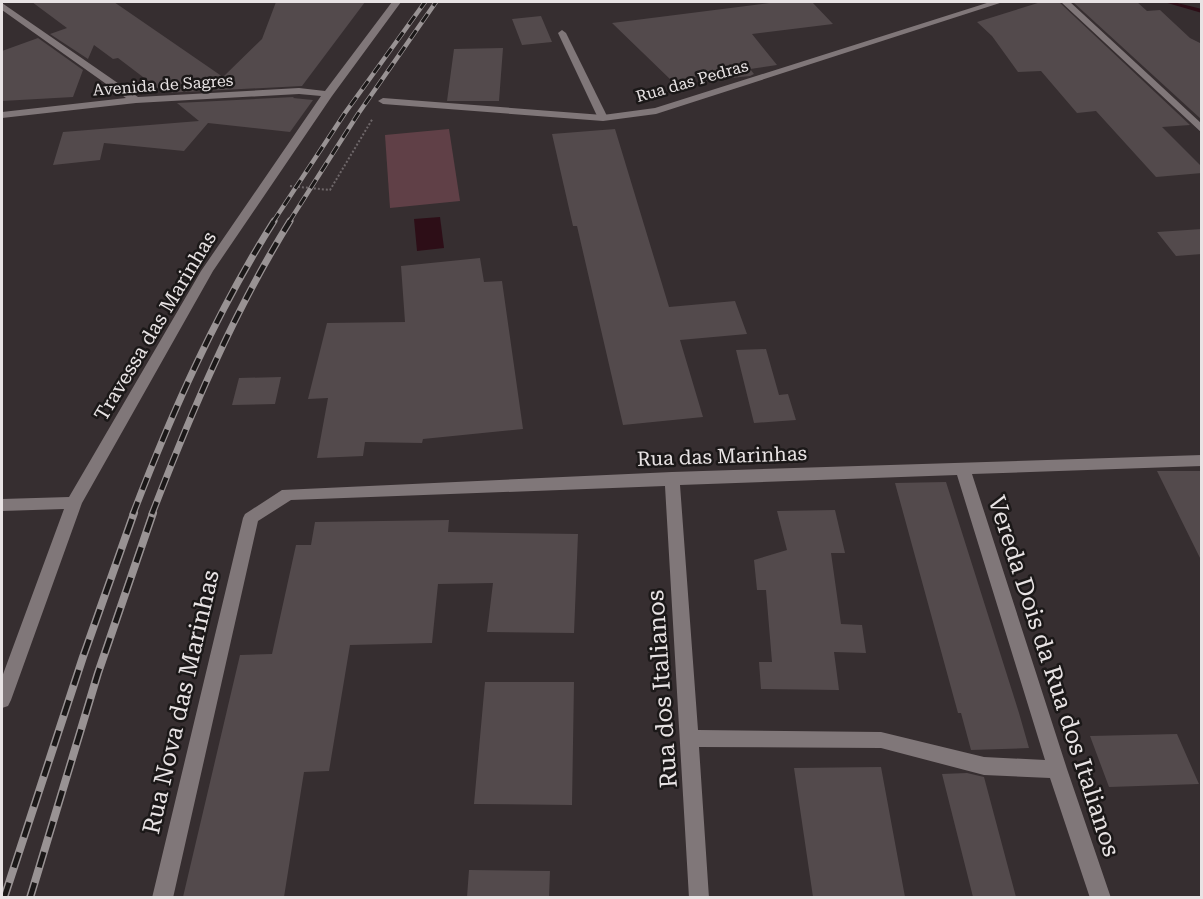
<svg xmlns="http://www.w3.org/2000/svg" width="1203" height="899" font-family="'Roboto Serif',serif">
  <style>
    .green { fill: #604047 }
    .water { fill: #2d0e17 }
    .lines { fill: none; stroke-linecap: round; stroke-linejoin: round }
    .stream { fill: #2d0e17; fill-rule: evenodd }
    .building { fill: #534a4c }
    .path { stroke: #6e6769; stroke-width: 2; stroke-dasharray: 2 2; stroke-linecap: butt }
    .lane { fill: #807779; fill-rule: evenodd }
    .street { fill: #807779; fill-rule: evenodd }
    .rail-far2-casing { stroke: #999394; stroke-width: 4.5 }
    .rail-far1-casing { stroke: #999394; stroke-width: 7 }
    .rail-casing { stroke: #999394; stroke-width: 8 }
    .rail-far2 { stroke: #1b1818; stroke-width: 3; stroke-dasharray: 10; stroke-linecap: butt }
    .rail-far1 { stroke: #1b1818; stroke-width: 4.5; stroke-dasharray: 13; stroke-linecap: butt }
    .rail { stroke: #1b1818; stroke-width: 5; stroke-dasharray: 16; stroke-linecap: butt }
    .labels { text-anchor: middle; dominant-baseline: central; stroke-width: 5; stroke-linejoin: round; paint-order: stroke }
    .far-street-label { font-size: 16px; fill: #e8e3e4; stroke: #1b1818 }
    .street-label { font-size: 20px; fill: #e8e3e4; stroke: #1b1818 }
    .near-street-label { font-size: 24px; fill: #e8e3e4; stroke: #1b1818 }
  </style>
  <rect width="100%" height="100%" fill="#362e30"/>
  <path class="green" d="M 449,129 L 460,201 L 390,208 L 385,135 Z"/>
  <path class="water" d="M 440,217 L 444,248 L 417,251 L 414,219 Z"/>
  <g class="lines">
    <path class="stream" d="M 1164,2 L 1173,2 L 1202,9 L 1202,13 Z"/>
  </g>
  <path class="building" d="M 32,2 L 114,2 L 223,77 L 262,39 L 276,2 L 365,2 L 302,86 L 164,93 L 118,58 L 113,59 L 94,45 L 88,59 L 50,34 L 67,28 Z
    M 777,2 L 812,2 L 833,24 L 752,34 L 777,65 L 750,69 L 754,74 L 750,76 L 704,81 L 700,76 L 672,81 L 612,23 Z
    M 1041,2 L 1059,2 L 1190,125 L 1162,127 L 1202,167 L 1202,173 L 1156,177 L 1096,111 L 1077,113 L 1041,71 L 1018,72 L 992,36 L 977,22 Z
    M 1073,2 L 1137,2 L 1147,11 L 1160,10 L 1190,38 L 1202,44 L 1202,120 Z
    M 541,16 L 552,42 L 522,45 L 512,19 Z
    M 38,38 L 83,70 L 73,97 L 2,101 L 2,51 Z
    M 503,48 L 499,101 L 447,101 L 454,49 Z
    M 294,97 L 293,98 L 313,100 L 290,132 L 208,123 L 184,151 L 104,143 L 100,160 L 53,165 L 63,132 L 199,121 L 177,103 Z
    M 615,129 L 669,307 L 735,301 L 747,334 L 680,340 L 703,417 L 623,425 L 577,226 L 573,226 L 552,134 Z
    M 1202,229 L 1202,254 L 1176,256 L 1157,232 Z
    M 480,258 L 484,282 L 502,281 L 523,429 L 423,439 L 422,443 L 365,442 L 363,456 L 317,458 L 328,398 L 308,399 L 327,323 L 405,322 L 401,266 Z
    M 766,349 L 779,395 L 788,394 L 796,420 L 754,423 L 736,350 Z
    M 281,377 L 275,404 L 232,405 L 239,378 Z
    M 1157,471 L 1202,471 L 1202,562 Z
    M 946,482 L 1019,713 L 1029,748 L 971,750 L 961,713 L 958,713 L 895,483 Z
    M 835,510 L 845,553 L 831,553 L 841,624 L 862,625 L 866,653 L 834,652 L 839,690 L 761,689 L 759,662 L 772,662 L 766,590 L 757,590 L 754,560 L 787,550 L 777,511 Z
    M 449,520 L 448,532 L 578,534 L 574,633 L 487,632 L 493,583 L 438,584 L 432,643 L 350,645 L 329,771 L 304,772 L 284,897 L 183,897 L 240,655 L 272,654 L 296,545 L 311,545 L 315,522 Z
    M 485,682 L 574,682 L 572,805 L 474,804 Z
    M 1177,734 L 1199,784 L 1109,787 L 1090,736 Z
    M 881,767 L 905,897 L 813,897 L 794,768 Z
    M 967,773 L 984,777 L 1016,897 L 973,897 L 942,774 Z
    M 469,870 L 550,871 L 549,897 L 467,897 Z"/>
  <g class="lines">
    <path class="path" d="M 290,186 L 330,190 L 373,118"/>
    <path class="lane" d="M 562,30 L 566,33 L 608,118 L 606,120 L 598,118 L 558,33 Z"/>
    <path class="street" d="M 392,2 L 401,2 L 332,96 L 213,271 L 82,503 L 11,700 L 8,706 L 2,708 L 2,677 L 64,509 L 2,511 L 2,499 L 69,497 L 201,271 L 321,96 L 299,94 L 136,103 L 2,118 L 2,112 L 126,98 L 2,10 L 2,3 L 138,97 L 299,88 L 325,91 Z
      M 990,2 L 1003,2 L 656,114 L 603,121 L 383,104 L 378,101 L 383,98 L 603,115 L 655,108 Z
      M 1061,2 L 1070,2 L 1202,124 L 1202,133 Z
      M 1202,455 L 1202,466 L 972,474 L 1067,769 L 1111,898 L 1090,898 L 1050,778 L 984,775 L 881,748 L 699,747 L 709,898 L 689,898 L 665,486 L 291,500 L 258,521 L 173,898 L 152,898 L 243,518 L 245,514 L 282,490 L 672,472 ZM 957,475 L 1045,760 L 984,757 L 881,732 L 698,730 L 680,485 Z"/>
    <g class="rail-far2-casing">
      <path id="rail-far2" d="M 273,222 L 345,113 L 425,2
        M 289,222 L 358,114 L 436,2"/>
    </g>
    <g class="rail-far1-casing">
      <path id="rail-far1" d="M 133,514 C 172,412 216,313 274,221
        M 152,514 C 191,413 233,313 290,221"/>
    </g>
    <g class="rail-casing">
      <path id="rail" d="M 4,898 L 83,657 L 134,513
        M 30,898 L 98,673 L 153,513"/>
    </g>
    <use href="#rail-far2" class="rail-far2"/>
    <use href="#rail-far1" class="rail-far1"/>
    <use href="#rail" class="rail"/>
  </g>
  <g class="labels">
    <g class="far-street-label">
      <text transform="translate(692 81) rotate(-16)">Rua das Pedras</text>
      <text transform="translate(163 85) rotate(-4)">Avenida de Sagres</text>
    </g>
    <g class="street-label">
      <text transform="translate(155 326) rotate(-59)">Travessa das Marinhas</text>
      <text transform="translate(722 456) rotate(-2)">Rua das Marinhas</text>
    </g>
    <g class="near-street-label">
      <text transform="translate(1054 676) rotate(72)">Vereda Dois da Rua dos Italianos</text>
      <text transform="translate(662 689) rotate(-94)">Rua dos Italianos</text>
      <text transform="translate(181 702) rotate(-77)">Rua Nova das Marinhas</text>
    </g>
  </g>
  <rect width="1203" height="899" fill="none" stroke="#e8e3e4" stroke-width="6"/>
</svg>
